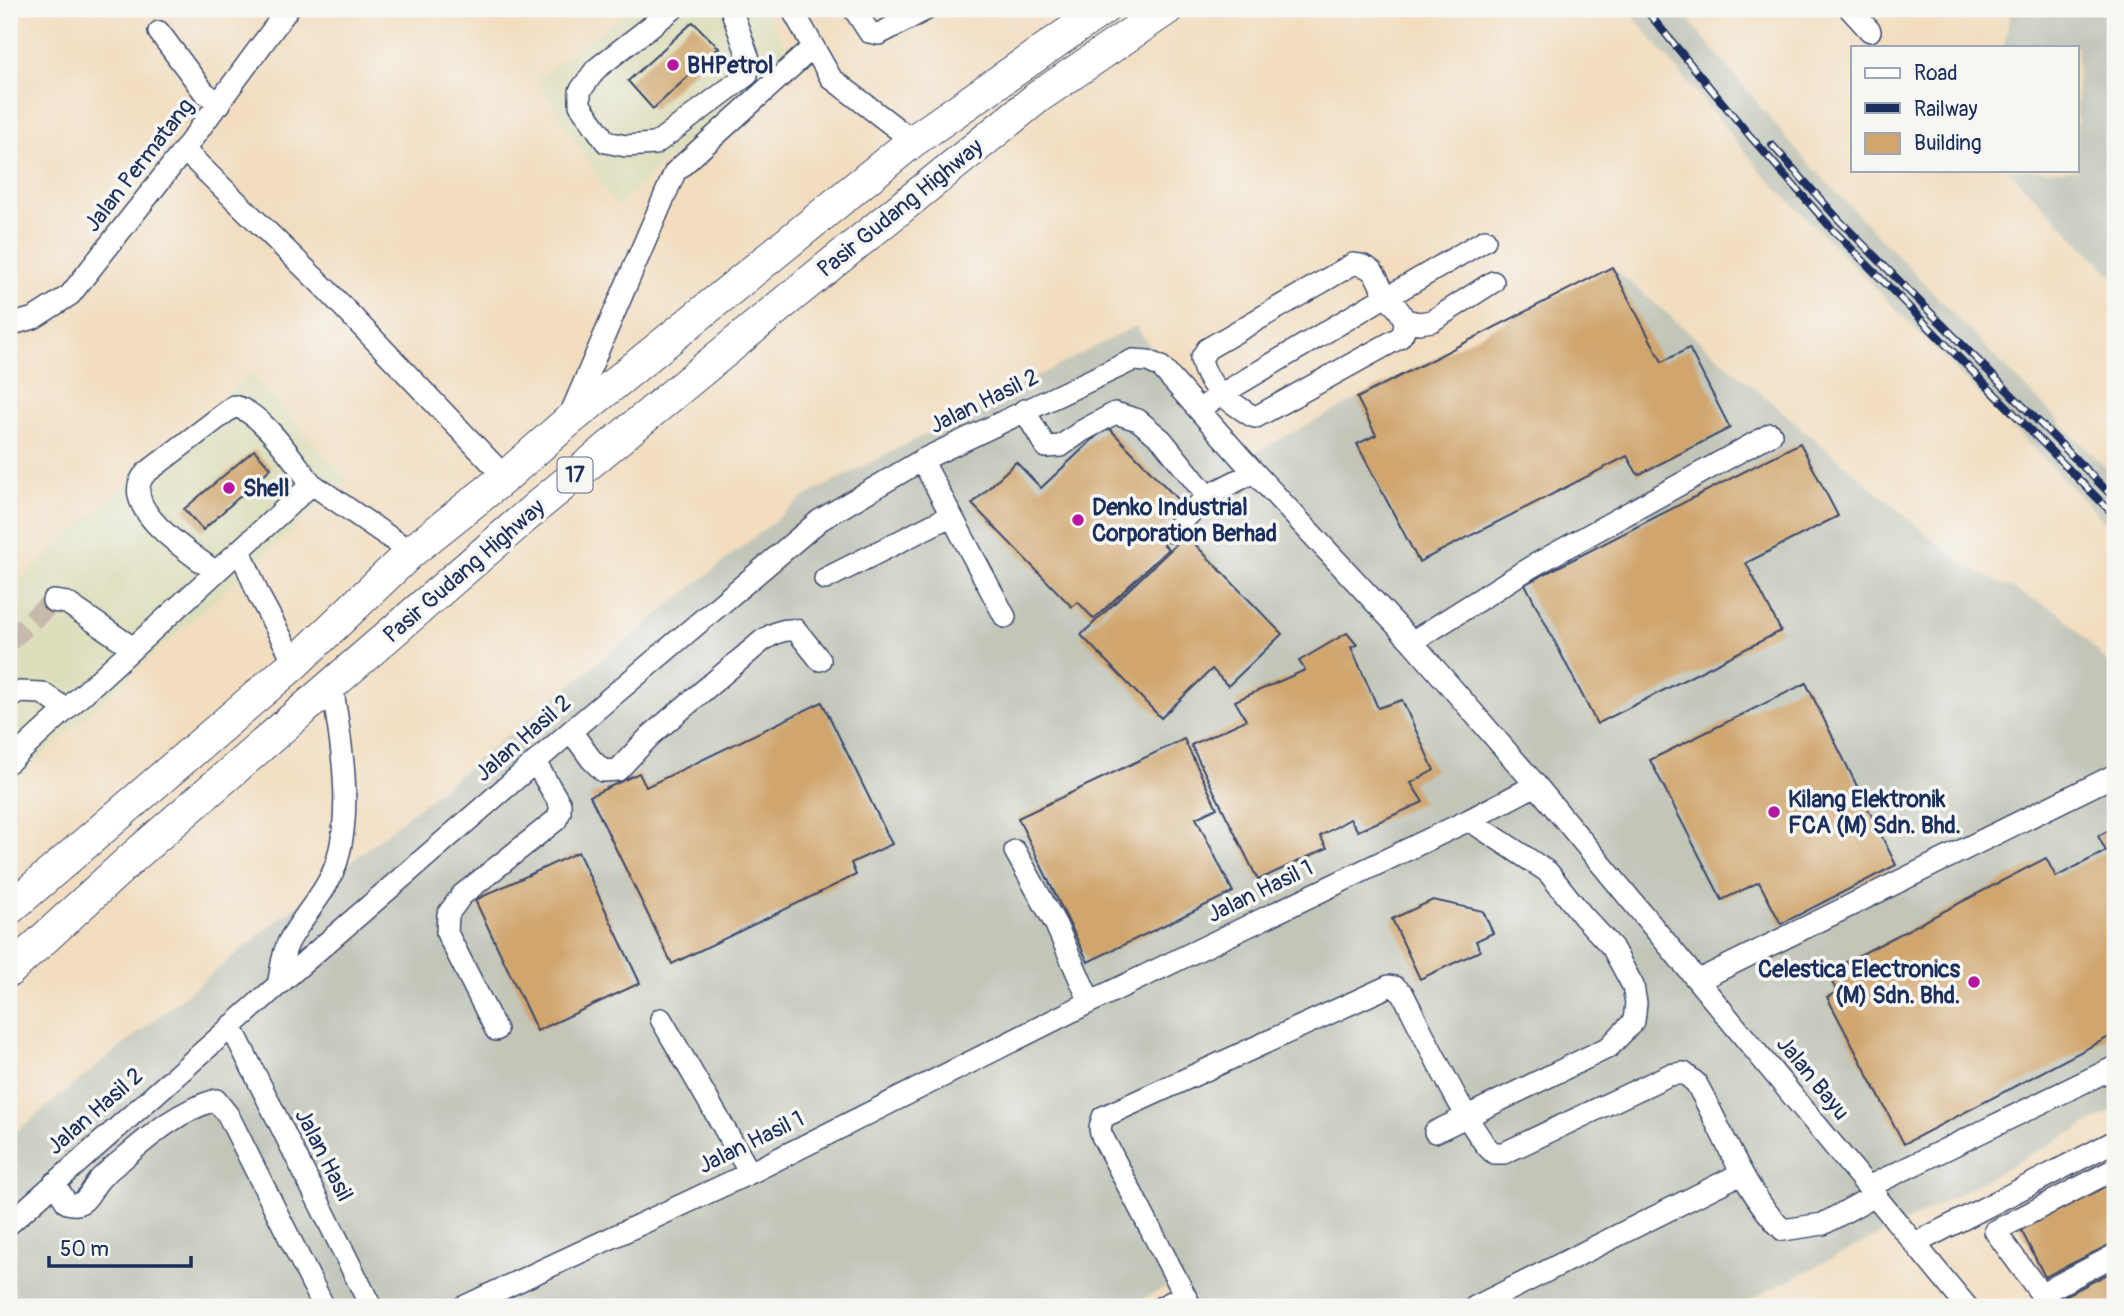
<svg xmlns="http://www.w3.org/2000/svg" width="2124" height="1316" font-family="Pangolin,sans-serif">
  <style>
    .built { fill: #dddebc }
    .industrial { fill: #c2c6b9 }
    .building { fill: #d0a66e }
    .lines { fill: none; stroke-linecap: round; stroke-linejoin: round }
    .minor-tunnel { stroke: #c7baac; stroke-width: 21; stroke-dasharray: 21 10; stroke-linecap: butt }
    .minor-casing { stroke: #3b496d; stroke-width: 24 }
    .highway-casing { stroke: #3b496d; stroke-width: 34 }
    .minor { stroke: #fff; stroke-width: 21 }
    .highway { stroke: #fff; stroke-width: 32 }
    .rail-casing { stroke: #1b2f5e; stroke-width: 8 }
    .rail { stroke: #f6f6f2; stroke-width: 5; stroke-dasharray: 16; stroke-linecap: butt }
    .poi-dot { fill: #b5179e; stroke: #f6f6f2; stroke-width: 2.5 }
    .labels { text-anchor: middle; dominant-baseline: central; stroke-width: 7; stroke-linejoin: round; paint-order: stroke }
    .shield { fill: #f6f6f2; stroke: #5d6b8a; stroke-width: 2 }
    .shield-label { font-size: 21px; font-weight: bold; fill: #1b2f5e }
    .poi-label { font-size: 23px; font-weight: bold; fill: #1b2f5e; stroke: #f6f6f2; text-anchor: start }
    .street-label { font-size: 23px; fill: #1b2f5e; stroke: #f6f6f2 }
  </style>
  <rect width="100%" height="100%" fill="#f6f6f2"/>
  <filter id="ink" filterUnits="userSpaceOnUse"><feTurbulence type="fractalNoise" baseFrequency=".0143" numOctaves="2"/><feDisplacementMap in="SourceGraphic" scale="14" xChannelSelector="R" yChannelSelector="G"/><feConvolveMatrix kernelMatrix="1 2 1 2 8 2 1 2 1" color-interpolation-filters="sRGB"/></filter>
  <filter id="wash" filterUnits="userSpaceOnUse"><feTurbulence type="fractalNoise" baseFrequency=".00686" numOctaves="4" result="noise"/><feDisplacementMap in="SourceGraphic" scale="28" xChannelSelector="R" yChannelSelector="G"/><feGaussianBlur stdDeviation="1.57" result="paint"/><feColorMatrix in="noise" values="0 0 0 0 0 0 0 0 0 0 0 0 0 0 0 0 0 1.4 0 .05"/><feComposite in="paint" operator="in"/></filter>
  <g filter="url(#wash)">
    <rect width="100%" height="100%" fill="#f2ddbf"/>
    <path class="built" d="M 630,9 L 765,9 L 788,52 L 616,207 L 537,79 Z
      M 249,374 L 348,480 L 9,785 L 9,590 Z"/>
    <path class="industrial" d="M 1627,9 L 1680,9 L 1796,150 L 1993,355 L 2115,477 L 2115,532 L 1768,179 Z
      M 2011,9 L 2115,9 L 2115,278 L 2008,170 L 2077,170 L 2077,47 L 2004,47 Z
      M 1612,267 L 1962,564 L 2059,612 L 2115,670 L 2115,1109 L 1923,1213 L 1735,1307 L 1177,1307 L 1167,1287 L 1125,1307 L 9,1307 L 9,1137 L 804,497 L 1135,326 L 1199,410 L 1242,459 Z"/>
    <g id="blocks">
      <path class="building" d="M 693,22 L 719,48 L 653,109 L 628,81 Z
        M 1612,267 L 1662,362 L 1689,348 L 1730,428 L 1638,475 L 1627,456 L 1419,562 L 1357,444 L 1376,435 L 1357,398 Z
        M 1107,426 L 1184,506 L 1154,534 L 1168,549 L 1094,619 L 1078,602 L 1072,607 L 972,504 L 1016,462 L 1041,488 Z
        M 1800,443 L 1838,516 L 1746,563 L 1781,631 L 1597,724 L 1525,584 Z
        M 254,450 L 271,468 L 203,530 L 184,509 Z
        M 1186,535 L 1282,634 L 1228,686 L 1212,669 L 1161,718 L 1081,635 Z
        M 1347,633 L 1357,645 L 1351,647 L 1378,708 L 1402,700 L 1434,770 L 1411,783 L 1423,802 L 1358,831 L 1350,819 L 1320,836 L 1327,848 L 1258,880 L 1191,745 L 1246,720 L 1235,701 L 1305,670 L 1299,661 Z
        M 1806,683 L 1896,865 L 1781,924 L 1759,882 L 1722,900 L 1650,760 Z
        M 822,702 L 892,844 L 851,863 L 856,875 L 672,964 L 590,796 L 639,773 L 646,787 Z
        M 1184,739 L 1217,808 L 1196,818 L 1233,892 L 1088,962 L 1018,818 Z
        M 2115,827 L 2115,1034 L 1904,1144 L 1827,997 L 1837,992 L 1827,972 L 2046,858 L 2056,877 L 2106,851 L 2098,836 Z
        M 578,852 L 640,983 L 537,1031 L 475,900 Z
        M 1433,900 L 1483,911 L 1493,933 L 1476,941 L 1480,951 L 1420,979 L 1392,919 Z
        M 2115,1174 L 2115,1242 L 2045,1277 L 2018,1224 Z
        M 2115,1270 L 2115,1307 L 2061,1307 L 2057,1300 Z"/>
    </g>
  </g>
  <g filter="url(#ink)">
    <use href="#blocks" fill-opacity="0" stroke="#3b496d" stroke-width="2"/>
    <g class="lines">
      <path class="minor-tunnel" d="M 9,641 L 53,601"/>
      <g class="minor-casing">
        <path id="minor" d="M 673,9 L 596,69 L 580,91 L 580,105 L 606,142 L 626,146 L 655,144 L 747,75 L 749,59 L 731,9
          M 792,9 L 831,78 L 913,141
          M 854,9 L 869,32 L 879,34 L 927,9
          M 1850,9 L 1870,31
          M 159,32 L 204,92 L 220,104
          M 184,150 L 325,288 L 505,477
          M 1405,320 L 1419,323 L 1432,321 L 1493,282
          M 9,325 L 34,318 L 70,295 L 184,150 L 288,9
          M 1024,410 L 1046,447 L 1061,446 L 1082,431 L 1115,413 L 1138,420 L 1162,440 L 1207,496 L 1172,532
          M 1199,410 L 1220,395 L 1381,299 L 1386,298 C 1399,307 1413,325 1399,338 L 1256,417 L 1252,416 C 1229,401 1207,388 1201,359 L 1207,349 L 1353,264 C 1376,265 1377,279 1386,298 L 1485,240
          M 570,415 L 675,172 L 812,48
          M 922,460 L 1005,617
          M 1207,496 L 1254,472
          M 240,550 L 259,596 L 295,663
          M 216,572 C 193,555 114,506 146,473 L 234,406 C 262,412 294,462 312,484
          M 825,579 L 950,516
          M 53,601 L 67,603 L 133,648
          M 1412,642 L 1531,567 L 1771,434
          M 9,699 L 18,692 L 42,693 L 66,709
          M 571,731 L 591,759 L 603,771 L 618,770 L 650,736 L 762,641 C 774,633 782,629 796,630 L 820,660
          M 9,762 L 312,484 L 411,552
          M 1015,851 L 1056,925 L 1090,1002
          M 1699,980 L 2115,775
          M 278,985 C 281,972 282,955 288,943 C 301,917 329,890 337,861 C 353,807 341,740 332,686
          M 661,1019 L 750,1173
          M 231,1026 L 371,1307
          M 496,1030 L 447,933 L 448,914 L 462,895 L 556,820 L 560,812 L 560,804 L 535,762
          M 1435,1132 L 1609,1047 L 1634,1021 L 1636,1003 L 1633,986 L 1612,947 L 1583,916 L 1548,872 L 1469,820
          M 54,1183 L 67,1203 C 86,1209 89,1192 99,1180 C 106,1172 116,1165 124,1158 C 152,1134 180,1110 216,1100 L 228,1115 L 324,1307
          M 1868,1187 L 2115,1067
          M 9,1224 L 278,985 L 571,731 L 820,520 L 922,460 L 1133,360 L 1148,361 L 1161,367 L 1242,459 L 1412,642 L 1536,785 L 1967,1307
          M 1916,1243 L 2115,1141
          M 2041,1294 L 2115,1255
          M 463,1307 L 750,1173 L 1090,1002 L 1469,820 L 1536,785
          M 1162,1307 L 1185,1295
          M 1191,1307 L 1101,1134 L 1100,1128 L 1103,1117 L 1389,986 L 1395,987 L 1403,994 C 1417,1021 1475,1143 1494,1153 L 1504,1153 L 1669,1075 L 1684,1073 L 1696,1083 C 1722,1129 1745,1194 1783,1230 L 1823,1224 L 1875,1195
          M 1475,1307 L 1742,1173
          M 2047,1307 L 2041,1294 L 1995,1231 L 2115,1169"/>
      </g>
      <g class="highway-casing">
        <path id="highway" d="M 9,909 L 295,663 L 411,552 L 505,477 L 566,423 L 913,141 L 1103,9
          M 9,971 L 132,858 L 540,504 L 792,296 L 1038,97 L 1167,9"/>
      </g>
      <use href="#minor" class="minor"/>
      <use href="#highway" class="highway"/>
      <g class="rail-casing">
        <path id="rail" d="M 1645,9 L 1750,136 L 1832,229 L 2115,516
          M 1772,145 L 1839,220 L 2115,499"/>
      </g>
      <use href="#rail" class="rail"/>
    </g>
  </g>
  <g class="poi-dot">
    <circle cx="673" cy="65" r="7"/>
    <circle cx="229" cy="488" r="7"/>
    <circle cx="1078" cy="520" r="7"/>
    <circle cx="1774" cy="812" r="7"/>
    <circle cx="1974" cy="982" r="7"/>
  </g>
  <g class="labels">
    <rect class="shield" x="557.5" y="457.5" width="35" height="35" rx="5"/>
    <g class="shield-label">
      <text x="575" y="475">17</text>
    </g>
    <g class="poi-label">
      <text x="687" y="65">BHPetrol</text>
      <text x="243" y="488">Shell</text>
      <text x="1092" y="507">Denko Industrial<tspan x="1092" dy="26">Corporation Berhad</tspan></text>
      <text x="1788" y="799">Kilang Elektronik<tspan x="1788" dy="26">FCA (M) Sdn. Bhd.</tspan></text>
      <text x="1960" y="969" text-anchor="end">Celestica Electronics<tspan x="1960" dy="26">(M) Sdn. Bhd.</tspan></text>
    </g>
    <g class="street-label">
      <text transform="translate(139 165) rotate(-52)">Jalan Permatang</text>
      <text transform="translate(900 208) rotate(-39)">Pasir Gudang Highway</text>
      <text transform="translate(984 401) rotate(-26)">Jalan Hasil 2</text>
      <text transform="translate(464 571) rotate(-41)">Pasir Gudang Highway</text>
      <text transform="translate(523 738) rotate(-41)">Jalan Hasil 2</text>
      <text transform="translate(1260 891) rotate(-26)">Jalan Hasil 1</text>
      <text transform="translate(1813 1078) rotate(51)">Jalan Bayu</text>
      <text transform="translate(95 1111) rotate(-41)">Jalan Hasil 2</text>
      <text transform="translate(751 1142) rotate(-26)">Jalan Hasil 1</text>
      <text transform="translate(324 1155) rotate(63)">Jalan Hasil</text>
    </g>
  </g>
  <rect width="2124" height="1316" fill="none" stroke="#f6f6f2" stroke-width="35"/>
  <rect x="1851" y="46" width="228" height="126" fill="#f6f6f2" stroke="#9ea6b7" stroke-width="2"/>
  <rect x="1865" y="68" width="35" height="10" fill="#ffffff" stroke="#9ea6b7" stroke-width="2"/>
  <text x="1914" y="80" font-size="21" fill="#1b2f5e">Road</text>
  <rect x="1865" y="103" width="35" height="10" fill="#1b2f5e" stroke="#9ea6b7" stroke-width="2"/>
  <text x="1914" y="116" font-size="21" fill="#1b2f5e">Railway</text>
  <rect x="1865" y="133" width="35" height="21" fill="#d0a66e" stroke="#9ea6b7" stroke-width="2"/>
  <text x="1914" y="150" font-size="21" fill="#1b2f5e">Building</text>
  <path d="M49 1256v10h142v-10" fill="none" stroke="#1b2f5e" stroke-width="3.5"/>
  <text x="60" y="1256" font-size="21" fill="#1b2f5e" stroke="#f6f6f2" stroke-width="5" paint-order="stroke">50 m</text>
</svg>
